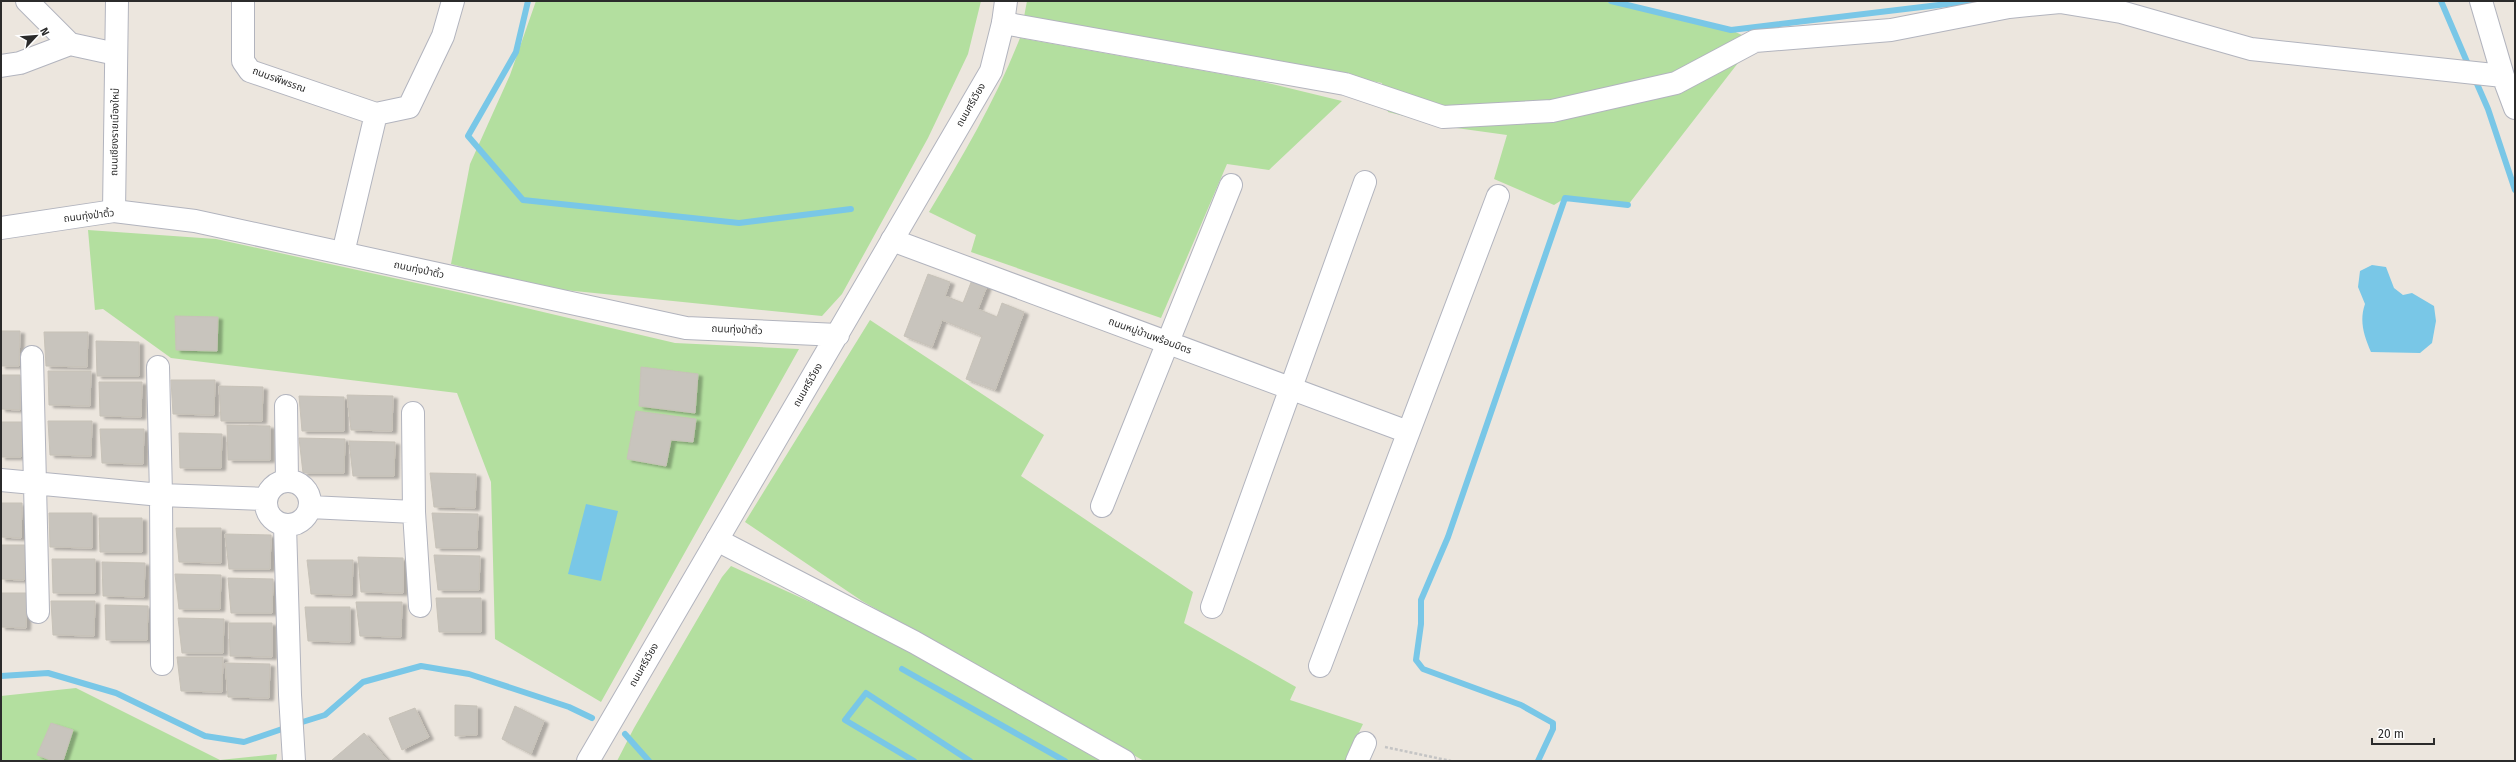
<svg xmlns="http://www.w3.org/2000/svg" width="2516" height="762" font-family="'Fira Sans','Noto Sans Thai',sans-serif">
  <style>
    .green { fill: #b3df9f }
    .water { fill: #79c7e7 }
    .lines { fill: none; stroke-linecap: round; stroke-linejoin: round }
    .stream { stroke: #79c7e7; stroke-width: 6 }
    .building { fill: #c8c4bd; stroke: #c7c2b8; filter: url(#shadow) }
    .street-casing { stroke: #b2b4be; stroke-width: 24 }
    .secondary-casing { stroke: #b2b4be; stroke-width: 24 }
    .path { stroke: #c4c4c4; stroke-width: 2.5; stroke-dasharray: 3 2; stroke-linecap: butt }
    .street { stroke: #fff; stroke-width: 22 }
    .secondary { stroke: #fff; stroke-width: 22 }
    .labels { text-anchor: middle; dominant-baseline: central; stroke-width: 3; stroke-linejoin: round; paint-order: stroke }
    .street-label { font-size: 10px; fill: #2b2b2b; stroke: #fff }
  </style>
  <defs>
    <filter id="shadow"><feDropShadow dx="4.5" dy="2.5" stdDeviation="1" flood-color="#0004"/></filter>
  </defs>
  <rect width="100%" height="100%" fill="#ece6de"/>
  <path class="green" d="M 536,1 L 981,1 L 968,54 L 928,138 L 842,294 L 822,316 L 545,288 L 451,264 L 470,164 L 510,75 Z
    M 1027,1 L 1603,1 L 1731,30 L 1755,41 L 1628,205 L 1565,198 L 1554,205 L 1494,179 L 1507,135 L 1449,127 L 1388,112 L 1382,83 L 1024,17 Z
    M 1020,38 L 1255,80 L 1342,101 L 1269,170 L 1227,164 L 1161,318 L 971,252 L 976,235 L 929,212 C 964,154 995,101 1020,38 Z
    M 88,230 L 216,239 L 462,293 L 675,343 L 799,349 L 601,702 L 495,639 L 491,482 L 457,393 L 171,358 L 103,309 L 95,310 Z
    M 870,320 L 1044,435 L 1021,476 L 1193,592 L 1184,623 L 1296,687 L 1290,700 L 1363,724 L 1345,761 L 1144,761 L 862,601 L 745,522 Z
    M 731,566 L 940,661 L 1116,761 L 617,761 L 634,728 L 722,577 Z
    M 76,688 L 220,760 L 277,754 L 276,761 L 1,761 L 1,696 Z"/>
  <path class="water" d="M 2372,265 L 2386,267 L 2394,288 L 2403,295 L 2412,293 L 2434,306 L 2436,321 L 2432,343 L 2420,353 L 2371,352 C 2364,336 2359,321 2365,304 L 2358,287 L 2360,271 Z
    M 586,504 L 618,511 L 601,581 L 568,574 Z"/>
  <g class="lines">
    <path class="stream" d="M 528,1 L 516,52 L 468,136 L 523,200 L 739,223 L 851,209
      M 1611,1 L 1731,30 L 1972,1
      M 2441,1 L 2470,69
      M 2474,77 L 2488,109 L 2515,190
      M 902,669 L 1065,761
      M 1,676 L 48,673 L 116,693 L 205,736 L 244,742 L 288,727
      M 296,724 L 325,715 L 363,682 L 421,666 L 469,674 L 569,707 L 592,718
      M 625,734 L 649,761
      M 914,761 L 845,720 L 866,693 L 970,761
      M 1538,761 L 1553,729 L 1553,723 L 1521,705 L 1423,669 L 1416,660 L 1421,624 L 1421,600 L 1448,537 L 1565,198 L 1628,205"/>
  </g>
  <path class="building" d="M 928,274 L 950,282 L 945,296 L 963,303 L 972,280 L 987,286 L 978,309 L 997,317 L 1002,303 L 1024,312 L 995,390 L 966,379 L 982,336 L 942,320 L 932,347 L 904,336 Z
    M 175,316 L 218,317 L 217,351 L 176,350 Z
    M 1,331 L 20,331 L 19,366 L 1,366 Z
    M 44,332 L 88,332 L 87,367 L 46,366 Z
    M 96,341 L 139,342 L 139,376 L 97,376 Z
    M 641,367 L 698,374 L 695,413 L 639,406 Z
    M 48,371 L 91,371 L 90,406 L 49,405 Z
    M 1,375 L 20,375 L 20,410 L 1,409 Z
    M 171,380 L 215,380 L 214,415 L 173,414 Z
    M 99,382 L 142,382 L 141,417 L 100,416 Z
    M 219,386 L 263,387 L 262,421 L 221,421 Z
    M 347,395 L 393,396 L 392,431 L 351,430 Z
    M 299,396 L 344,397 L 344,431 L 302,431 Z
    M 636,411 L 696,419 L 693,442 L 671,440 L 666,466 L 627,459 Z
    M 48,421 L 92,421 L 91,456 L 50,455 Z
    M 1,422 L 22,422 L 21,457 L 1,457 Z
    M 227,425 L 270,426 L 270,460 L 228,460 Z
    M 100,429 L 144,429 L 143,464 L 102,463 Z
    M 179,433 L 222,434 L 221,468 L 180,468 Z
    M 299,438 L 345,439 L 344,473 L 303,473 Z
    M 349,441 L 395,442 L 394,476 L 353,476 Z
    M 430,473 L 476,474 L 475,508 L 434,507 Z
    M 1,503 L 22,503 L 21,538 L 1,537 Z
    M 49,513 L 92,513 L 92,548 L 50,547 Z
    M 432,513 L 478,514 L 477,548 L 436,548 Z
    M 99,518 L 142,518 L 142,552 L 100,552 Z
    M 176,528 L 221,528 L 221,563 L 179,562 Z
    M 225,534 L 271,535 L 270,569 L 229,569 Z
    M 1,545 L 25,545 L 24,580 L 1,579 Z
    M 434,555 L 480,556 L 479,590 L 438,590 Z
    M 358,557 L 403,558 L 403,593 L 361,592 Z
    M 52,559 L 95,559 L 95,593 L 53,593 Z
    M 307,560 L 353,560 L 352,595 L 311,594 Z
    M 102,562 L 145,563 L 144,597 L 103,596 Z
    M 175,574 L 221,575 L 220,609 L 179,609 Z
    M 228,578 L 273,579 L 272,613 L 231,613 Z
    M 1,593 L 27,593 L 26,628 L 1,627 Z
    M 436,598 L 481,598 L 481,632 L 439,632 Z
    M 51,601 L 95,601 L 94,636 L 53,635 Z
    M 356,602 L 402,602 L 401,637 L 360,636 Z
    M 105,605 L 148,606 L 147,640 L 106,640 Z
    M 305,607 L 350,607 L 350,642 L 308,641 Z
    M 178,618 L 224,619 L 223,653 L 182,653 Z
    M 229,623 L 272,623 L 272,657 L 230,656 Z
    M 177,657 L 223,657 L 222,692 L 181,691 Z
    M 225,663 L 270,664 L 269,698 L 228,697 Z
    M 455,705 L 477,706 L 477,735 L 455,736 Z
    M 515,706 L 544,721 L 531,754 L 502,739 Z
    M 415,708 L 429,737 L 402,750 L 389,718 Z
    M 51,723 L 73,730 L 63,761 L 53,761 L 37,755 Z
    M 364,733 L 388,761 L 332,761 L 332,760 Z"/>
  <g class="lines">
    <g class="street-casing">
      <path id="street" d="M 27,1 L 70,44 L 116,54
        M 243,1 L 243,61 L 250,71 L 376,114 L 409,107 L 443,36 L 453,1
        M 2481,1 L 2503,76 L 2515,108
        M 1003,23 L 1345,84 L 1443,117 L 1552,111 L 1676,83 L 1755,41 L 1891,30 L 2009,7 L 2060,2 L 2121,12 L 2251,49 L 2503,76
        M 1,66 L 20,63 L 70,44
        M 114,211 L 117,1
        M 892,240 L 1408,432
        M 343,253 L 376,114
        M 32,357 L 38,612
        M 158,367 L 161,495 L 162,664
        M 286,406 L 287,481
        M 413,413 L 414,512
        M 1,480 L 161,495 L 266,499
        M266 503a22 22 0 1 1 44 0a22 22 0 1 1-44 0Z
        M 1102,506 L 1231,185
        M 310,507 L 414,512 L 420,606
        M 285,525 L 290,695 L 294,761
        M 717,540 L 914,642 L 1124,761
        M 1212,607 L 1365,182
        M 1320,666 L 1498,196
        M 1357,761 L 1365,743"/>
    </g>
    <g class="secondary-casing">
      <path id="secondary" d="M 1,228 L 114,211 L 195,221 L 686,328 L 838,335
        M 588,761 L 991,71 L 1003,23 L 1006,1"/>
    </g>
    <path class="path" d="M 1385,747 L 1451,761"/>
    <use href="#street" class="street"/>
    <use href="#secondary" class="secondary"/>
  </g>
  <g class="labels">
    <g class="street-label">
      <text transform="translate(279 80) rotate(20)">ถนนรพีพรรณ</text>
      <text transform="translate(971 105) rotate(-60)">ถนนศรีเวียง</text>
      <text transform="translate(115 132) rotate(-89)">ถนนเชียงรายเมืองใหม่</text>
      <text transform="translate(89 216) rotate(-7)">ถนนทุ่งป่าติ้ว</text>
      <text transform="translate(419 270) rotate(12)">ถนนทุ่งป่าติ้ว</text>
      <text transform="translate(737 330) rotate(3)">ถนนทุ่งป่าติ้ว</text>
      <text transform="translate(1150 336) rotate(20)">ถนนหมู่บ้านพร้อมมิตร</text>
      <text transform="translate(808 385) rotate(-60)">ถนนศรีเวียง</text>
      <text transform="translate(644 665) rotate(-60)">ถนนศรีเวียง</text>
    </g>
  </g>
  <rect width="2516" height="762" fill="none" stroke="#2b2b2b" stroke-width="4"/>
  <g transform="translate(36 36) rotate(64)" stroke="#ffffff" stroke-width="3" paint-order="stroke">
  <path d="M0-3L7 15L0 10L-7 15Z" fill="#2b2b2b"/>
  <text y="-6" font-size="11" font-weight="bold" text-anchor="middle" fill="#2b2b2b">N</text>
  </g>
  <path d="M2372 738v6h62v-6" fill="none" stroke="#2b2b2b" stroke-width="2"/>
  <text x="2378" y="738" font-size="12" fill="#2b2b2b" stroke="#ffffff" stroke-width="3" paint-order="stroke">20 m</text>
</svg>
